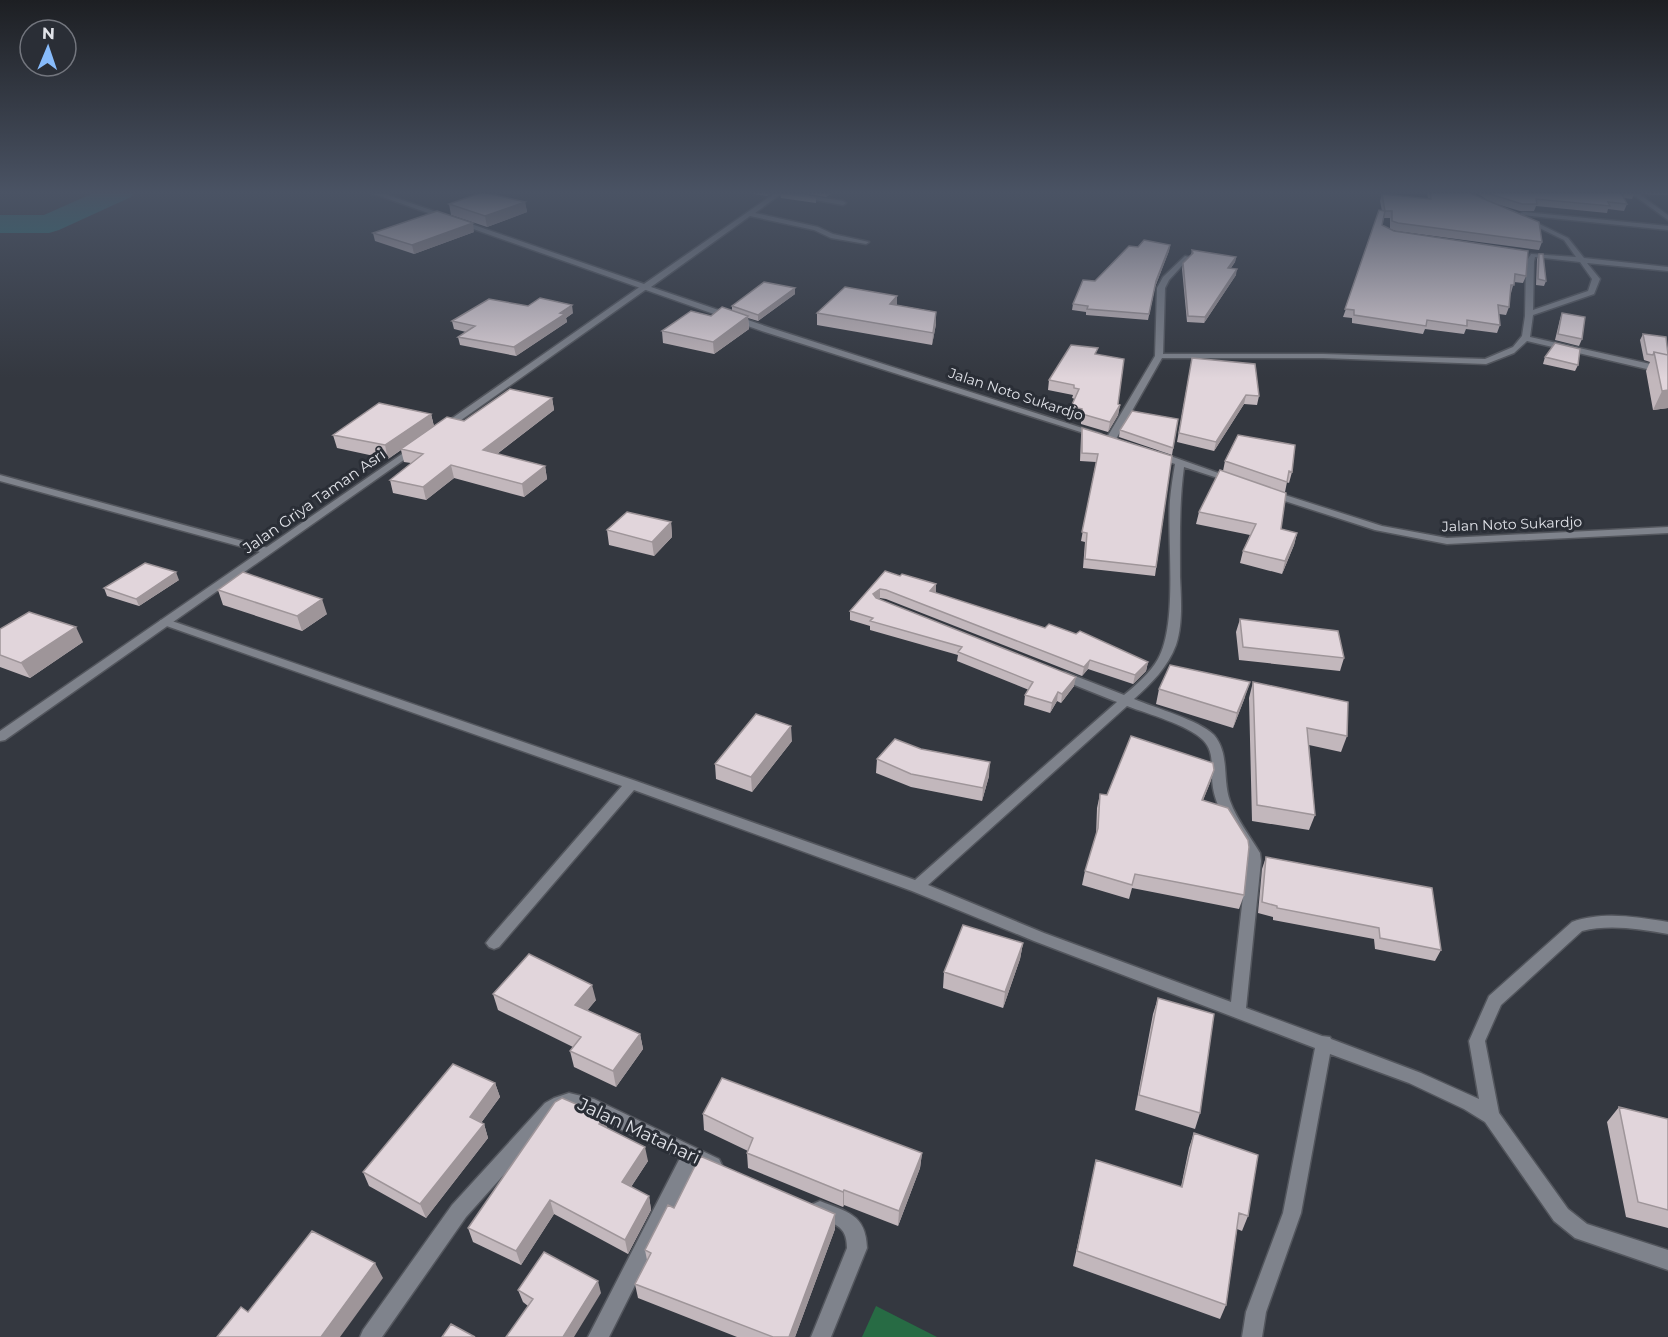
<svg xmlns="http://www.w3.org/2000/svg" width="1668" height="1337" font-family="Montserrat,sans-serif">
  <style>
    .green { fill: #276b44 }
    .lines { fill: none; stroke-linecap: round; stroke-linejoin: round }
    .river { fill: #247779; fill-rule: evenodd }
    .minor-casing { stroke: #53565d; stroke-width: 3 }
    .tertiary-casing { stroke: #53565d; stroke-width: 3 }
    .minor { fill: #7f838c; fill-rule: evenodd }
    .tertiary { fill: #7f838c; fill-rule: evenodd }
    .wall { fill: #c2b7bc }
    .shaded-wall { fill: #9e9599 }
    .building { fill: #e1d5db; stroke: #9e9599; stroke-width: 1.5 }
    .labels { text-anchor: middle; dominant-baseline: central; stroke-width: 6; stroke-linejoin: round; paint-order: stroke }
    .far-street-label { font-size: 14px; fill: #e1e3e9; stroke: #2a2e36 }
    .street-label { font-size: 15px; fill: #e1e3e9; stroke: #2a2e36 }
    .near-street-label { font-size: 18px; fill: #e1e3e9; stroke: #2a2e36 }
  </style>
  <rect width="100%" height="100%" fill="#343840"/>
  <path class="green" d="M 876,1306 L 937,1337 L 862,1337 Z"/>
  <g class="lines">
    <path class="river" d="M 98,191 L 134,191 L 131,197 L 59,230 L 49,233 L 0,233 L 0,215 L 44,215 Z"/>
    <g class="minor-casing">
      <path id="minor" d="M 366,191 L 376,191 L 644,284 L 778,191 L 785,191 L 755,213 L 818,227 L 833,234 L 869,242 L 866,244 L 831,238 L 814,230 L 750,216 L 651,287 L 771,328 L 1101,434 L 1099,436 L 1093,436 L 765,332 Z
        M 1628,191 L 1635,191 L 1668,215 L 1668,220 Z
        M 800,194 L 843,201 L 846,203 L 843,205 L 798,197 L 797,196 Z
        M 1523,212 L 1668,226 L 1668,230 L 1521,215 L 1521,213 Z
        M 1525,217 L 1568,238 L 1584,258 L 1668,267 L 1668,271 L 1587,263 L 1600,279 L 1594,294 L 1533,315 L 1530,337 L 1668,368 L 1668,374 L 1527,341 L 1514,353 L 1486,364 L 1323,358 L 1162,358 L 1116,439 L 1111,442 L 1106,439 L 1155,356 L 1157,288 L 1163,277 L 1185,256 L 1190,257 L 1169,280 L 1165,288 L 1163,354 L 1323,354 L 1485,359 L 1513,347 L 1522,336 L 1525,316 L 1526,262 L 1531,254 L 1576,257 L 1564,240 L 1523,220 L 1522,219 ZM 1535,257 L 1580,262 L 1592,279 L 1588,291 L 1533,310 L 1534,262 Z
        M 1159,452 L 1238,480 L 1233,483 L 1230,482 L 1184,467 C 1179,503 1180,540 1180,577 C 1181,598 1183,624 1176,645 C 1168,667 1151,684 1134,699 C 1155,708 1199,720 1214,735 C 1230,754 1222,779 1230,801 C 1237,820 1250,836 1260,853 L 1261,861 L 1246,1008 L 1322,1036 L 1330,1037 L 1331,1039 L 1421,1073 L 1479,1099 L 1469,1041 L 1489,996 L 1572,922 C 1603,911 1636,917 1668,922 L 1668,934 C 1639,929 1610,924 1582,931 L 1501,1005 L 1485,1041 L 1499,1113 L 1568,1209 L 1587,1224 L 1668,1250 L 1668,1270 L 1575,1238 L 1554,1221 L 1485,1122 L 1464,1109 L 1409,1083 L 1330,1054 L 1301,1213 L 1266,1312 L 1262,1337 L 1242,1337 L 1246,1312 L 1283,1213 L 1315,1048 L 1034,941 L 912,891 L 634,790 L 499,947 L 494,949 L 489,947 L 486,943 L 489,939 L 622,786 L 161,624 L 159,622 L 161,620 L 169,620 L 636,781 L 915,880 L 1117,702 L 1057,678 L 1055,675 L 1057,672 L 1065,672 L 1124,695 C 1136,685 1150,673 1158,659 C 1178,623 1167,542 1170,500 C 1171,488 1173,476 1175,464 L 1156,457 L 1156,453 ZM 1127,706 C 1148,714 1188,725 1203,740 C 1216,753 1210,771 1213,788 C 1217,812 1234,833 1246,853 L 1247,861 L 1231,1002 L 1044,933 L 928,885 Z
        M 0,475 L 272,549 L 273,551 L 268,554 L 264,553 L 0,481 Z
        M 1269,490 L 1382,526 L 1447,538 L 1668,527 L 1668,533 L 1447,544 L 1375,530 L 1266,495 L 1264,493 Z
        M 569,1093 L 594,1099 L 719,1159 L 722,1165 L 719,1171 L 713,1174 L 695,1166 L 609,1337 L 588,1337 L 680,1158 L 582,1111 C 572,1108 566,1109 557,1115 L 466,1217 L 382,1337 L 360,1337 L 363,1330 L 452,1205 L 545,1103 L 554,1098 Z
        M 820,1201 C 847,1212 866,1214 867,1248 L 831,1337 L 811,1337 L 847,1248 C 847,1224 833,1224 813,1216 L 811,1210 L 813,1204 Z"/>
    </g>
    <g class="tertiary-casing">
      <path id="tertiary" d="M 641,286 L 648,288 L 447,430 L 441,430 L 441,426 Z
        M 415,445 L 418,446 L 418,450 L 5,740 L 0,741 L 0,731 Z"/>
    </g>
    <use href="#minor" class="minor"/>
    <use href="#tertiary" class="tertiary"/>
  </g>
  <path class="wall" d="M 734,191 L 775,191 L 767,196 Z
    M 793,191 L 835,191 L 826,197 Z
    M 1427,191 L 1471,191 L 1472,194 L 1487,200 L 1474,191 L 1635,192 L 1632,199 L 1624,198 L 1627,204 L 1624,211 L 1608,209 L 1607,213 L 1536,206 L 1534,211 L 1520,211 L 1493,203 L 1542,242 L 1539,250 L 1396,231 L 1390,229 L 1390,218 L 1383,218 L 1382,225 L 1394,231 L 1526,276 L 1523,283 L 1514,282 L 1511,293 L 1510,293 L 1509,307 L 1506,315 L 1499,314 L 1500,325 L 1497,333 L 1466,329 L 1464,334 L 1425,329 L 1423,334 L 1352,323 L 1352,318 L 1343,317 L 1382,211 L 1380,201 L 1382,194 L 1428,199 Z
    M 1639,191 L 1668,191 L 1668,195 L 1643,194 Z
    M 780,193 L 816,198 L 816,203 L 781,198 Z
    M 525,202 L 527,212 L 487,227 L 451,215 L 449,204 Z
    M 474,232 L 414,254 L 375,241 L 373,233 Z
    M 1170,245 L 1169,251 L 1155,287 L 1148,320 L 1086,315 L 1086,312 L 1072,310 L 1073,304 L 1095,281 L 1138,247 Z
    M 1192,250 L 1236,257 L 1235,262 L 1231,268 L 1236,275 L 1204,323 L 1187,322 L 1182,269 L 1183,263 L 1191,255 Z
    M 1539,254 L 1546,281 L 1544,286 L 1536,285 L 1537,259 Z
    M 795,288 L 795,294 L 758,321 L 748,318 L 749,329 L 714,354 L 663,343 L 662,331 L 711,316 L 732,311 L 732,306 Z
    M 897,305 L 936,312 L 936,324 L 932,345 L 817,325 L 817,313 Z
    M 528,306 L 573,313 L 566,318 L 567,322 L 516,356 L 460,345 L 458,337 L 466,332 L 454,329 L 452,321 Z
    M 1562,313 L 1582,339 L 1579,346 L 1555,340 L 1560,319 Z
    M 1643,334 L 1666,337 L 1668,408 L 1653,410 L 1646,371 L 1650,362 L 1644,360 L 1640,340 Z
    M 1097,354 L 1118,404 L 1120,405 L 1118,415 L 1108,432 L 1081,424 L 1081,419 L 1070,417 L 1071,407 L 1075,399 L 1072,398 L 1073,395 L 1048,390 L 1049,380 Z
    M 1545,357 L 1578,365 L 1575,371 L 1543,364 Z
    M 1192,358 L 1259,396 L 1257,405 L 1244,404 L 1214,451 L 1177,442 Z
    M 552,398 L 554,410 L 497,454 L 545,466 L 547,479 L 524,497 L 454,478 L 426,500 L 393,493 L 390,480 L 411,463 L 404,462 L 401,450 L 388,459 L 337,448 L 333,435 L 431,414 L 434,426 L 464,421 Z
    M 1178,419 L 1172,455 L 1119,437 L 1120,430 Z
    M 1082,428 L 1172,456 L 1155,576 L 1083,568 L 1085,542 L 1081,541 L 1096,462 L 1080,461 L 1081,436 Z
    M 1225,461 L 1292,472 L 1289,483 L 1287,482 L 1285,492 L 1281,529 L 1297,533 L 1294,545 L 1282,574 L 1240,563 L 1243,551 L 1250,535 L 1196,524 L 1199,512 L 1223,471 Z
    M 671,522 L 672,537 L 654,556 L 609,545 L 607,530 Z
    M 885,571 L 936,593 L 1148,662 L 1146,671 L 1133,684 L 1088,669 L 1082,676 L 886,599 L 880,598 L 879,599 L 1074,686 L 1061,703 L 1057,701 L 1050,713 L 1024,705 L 1025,695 L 1029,690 L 957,661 L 958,655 L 870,630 L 870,626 L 850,620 L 850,611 Z
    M 179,580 L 139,606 L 107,596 L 104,588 Z
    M 218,590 L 327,614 L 302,631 L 223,605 Z
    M 1240,619 L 1344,658 L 1340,671 L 1239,660 L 1236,632 Z
    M 0,629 L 83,642 L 30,678 L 0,667 Z
    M 1253,682 L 1347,736 L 1341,752 L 1309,745 L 1315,815 L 1309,830 L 1252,821 L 1249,698 Z
    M 1159,689 L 1245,697 L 1233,728 L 1156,704 Z
    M 792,741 L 752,792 L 716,779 L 715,764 Z
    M 877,759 L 989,776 L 982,801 L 911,787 L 876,773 Z
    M 1214,770 L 1210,783 L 1203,800 L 1244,895 L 1239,909 L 1132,888 L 1129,899 L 1082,885 L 1085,871 L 1096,836 L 1097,808 L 1100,794 L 1107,795 Z
    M 1266,857 L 1441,950 L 1435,961 L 1375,949 L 1374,939 L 1273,920 L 1273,917 L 1258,913 L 1262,869 Z
    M 1023,943 L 1020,959 L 1003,1008 L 943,988 L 944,972 Z
    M 493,994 L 596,1000 L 587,1010 L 640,1034 L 643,1049 L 616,1087 L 574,1067 L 570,1051 L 573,1047 L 498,1010 Z
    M 1158,998 L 1200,1113 L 1195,1129 L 1135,1110 L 1153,1014 Z
    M 495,1083 L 500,1097 L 481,1123 L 484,1124 L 488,1138 L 426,1218 L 369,1186 L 363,1172 Z
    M 1619,1107 L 1668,1119 L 1668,1228 L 1626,1217 L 1607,1122 Z
    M 703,1114 L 922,1153 L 920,1168 L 898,1226 L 844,1205 L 843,1207 L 748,1168 L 747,1153 L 748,1151 L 704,1130 Z
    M 604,1116 L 607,1128 L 648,1161 L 631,1187 L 649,1196 L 651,1210 L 628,1254 L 554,1214 L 521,1265 L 473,1242 L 468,1228 Z
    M 1194,1133 L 1248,1216 L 1242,1231 L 1237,1229 L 1226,1305 L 1220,1319 L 1073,1266 L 1096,1160 L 1181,1187 L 1189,1148 Z
    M 835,1229 L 795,1337 L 737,1337 L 638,1298 L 635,1284 L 647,1260 L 645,1250 Z
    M 518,1290 L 601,1293 L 528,1306 L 523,1302 Z"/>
  <path class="shaded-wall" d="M 767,191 L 775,191 L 767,196 Z
    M 826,191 L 835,191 L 826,197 Z
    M 525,202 L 527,212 L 487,227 L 485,216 Z
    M 473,223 L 474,232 L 414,254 L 412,245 Z
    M 1170,245 L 1169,251 L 1155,287 L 1148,320 L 1156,281 Z
    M 1236,257 L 1235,262 L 1227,273 L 1228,268 Z
    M 1237,269 L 1236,275 L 1204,323 L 1205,317 Z
    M 795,288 L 795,294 L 758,321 L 758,315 Z
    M 897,296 L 897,308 L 890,304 Z
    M 572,305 L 573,313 L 566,318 L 567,322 L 516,356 L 514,347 Z
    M 936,312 L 936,324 L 932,345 L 933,333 Z
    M 748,316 L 749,329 L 714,354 L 713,342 Z
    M 1668,390 L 1668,408 L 1653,410 L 1662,391 Z
    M 1246,395 L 1244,404 L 1214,451 L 1216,442 Z
    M 552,398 L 554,410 L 485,463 L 483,450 Z
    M 1120,405 L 1118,415 L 1108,432 L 1110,422 Z
    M 431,414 L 434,427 L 388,459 L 385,445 Z
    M 451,465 L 454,478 L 426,500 L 423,487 Z
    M 545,466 L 547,479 L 524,497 L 522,484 Z
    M 671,522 L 672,537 L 654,556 L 652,542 Z
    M 1297,533 L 1294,545 L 1282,574 L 1285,561 Z
    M 176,572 L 179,580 L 139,606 L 136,599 Z
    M 936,584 L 936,593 L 930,591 Z
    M 880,589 L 880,598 L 873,603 L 873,594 Z
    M 322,599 L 327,614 L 302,631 L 297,616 Z
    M 76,627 L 83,642 L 30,678 L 21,663 Z
    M 1090,660 L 1088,669 L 1082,676 L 1084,667 Z
    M 1148,662 L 1146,671 L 1133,684 L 1135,675 Z
    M 1076,677 L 1074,686 L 1061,703 L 1062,694 Z
    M 1250,682 L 1245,697 L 1233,728 L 1237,713 Z
    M 1058,692 L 1057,701 L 1050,713 L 1052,703 Z
    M 791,726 L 792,741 L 752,792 L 751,777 Z
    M 990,762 L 989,776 L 982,801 L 983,788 Z
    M 1214,770 L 1210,783 L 1198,813 L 1202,800 Z
    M 1023,943 L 1020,959 L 1003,1008 L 1005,992 Z
    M 592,985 L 596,1000 L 579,1021 L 575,1005 Z
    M 640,1034 L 643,1049 L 616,1087 L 613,1071 Z
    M 495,1083 L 500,1097 L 475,1131 L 470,1117 Z
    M 604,1116 L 607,1131 L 599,1124 Z
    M 484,1124 L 488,1138 L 426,1218 L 420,1204 Z
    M 645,1147 L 648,1161 L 625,1196 L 622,1182 Z
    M 922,1153 L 920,1168 L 898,1226 L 899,1211 Z
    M 844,1190 L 844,1205 L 843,1207 L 843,1192 Z
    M 649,1196 L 651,1210 L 628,1254 L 625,1240 Z
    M 550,1200 L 554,1214 L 521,1265 L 516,1251 Z
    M 835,1214 L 835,1229 L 795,1337 L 789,1337 Z
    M 375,1263 L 383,1278 L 340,1337 L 321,1337 Z
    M 598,1281 L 601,1293 L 574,1337 L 563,1337 Z"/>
  <path class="building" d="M 782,191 L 816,198 L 780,193 Z
    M 1430,191 L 1471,191 L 1472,194 L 1539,222 L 1542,242 L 1398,223 L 1392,221 L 1392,211 L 1385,211 L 1382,225 L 1394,231 L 1528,251 L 1526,276 L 1515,274 L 1514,285 L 1511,285 L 1509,307 L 1498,305 L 1500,325 L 1467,320 L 1467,326 L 1427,320 L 1426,326 L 1354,315 L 1354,310 L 1345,309 L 1379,210 L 1385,211 L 1382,194 L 1431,199 Z
    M 1487,191 L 1620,191 L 1627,204 L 1608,202 L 1610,206 L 1536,199 L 1537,204 L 1522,204 L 1490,194 Z
    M 483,192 L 525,202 L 485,216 L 449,204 Z
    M 437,211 L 473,223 L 412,245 L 373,233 Z
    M 1144,240 L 1170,245 L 1156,281 L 1149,314 L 1087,309 L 1088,306 L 1073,304 L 1083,280 L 1095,281 L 1129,246 L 1138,247 Z
    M 1192,250 L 1236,257 L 1228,268 L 1237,269 L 1205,317 L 1188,316 L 1183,263 L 1193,253 Z
    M 1539,254 L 1543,254 L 1546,281 L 1538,279 Z
    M 764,282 L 795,288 L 758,315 L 732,306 Z
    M 845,287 L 897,296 L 890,304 L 936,312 L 933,333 L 817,313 Z
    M 540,298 L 572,305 L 560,313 L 565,314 L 514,347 L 458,337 L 475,326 L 452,321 L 489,299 L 528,306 Z
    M 722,307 L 748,316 L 713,342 L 662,331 L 691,311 L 711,316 Z
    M 1562,313 L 1585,317 L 1582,339 L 1558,334 Z
    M 1643,334 L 1666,337 L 1668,355 L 1654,352 L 1653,355 L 1647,354 Z
    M 1555,343 L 1580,349 L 1578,365 L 1545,357 Z
    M 1071,345 L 1098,348 L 1095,354 L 1124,359 L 1118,404 L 1120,405 L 1110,422 L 1082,414 L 1082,409 L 1071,407 L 1079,389 L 1074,388 L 1074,385 L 1049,380 Z
    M 1654,352 L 1668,355 L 1668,390 L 1662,391 Z
    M 1192,358 L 1255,364 L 1259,396 L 1246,395 L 1216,442 L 1179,433 Z
    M 510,389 L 552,398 L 483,450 L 545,466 L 522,484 L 451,465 L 423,487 L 390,480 L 423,454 L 401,449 L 447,417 L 464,421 Z
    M 379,403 L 431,414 L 385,445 L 333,435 Z
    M 1132,411 L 1178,419 L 1173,448 L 1120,430 Z
    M 1082,428 L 1172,456 L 1156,567 L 1085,559 L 1087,533 L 1082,532 L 1098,454 L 1082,453 Z
    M 1238,435 L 1295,445 L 1292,472 L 1289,471 L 1287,482 L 1225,461 Z
    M 1220,470 L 1286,493 L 1281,529 L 1297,533 L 1285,561 L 1243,551 L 1256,524 L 1199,512 Z
    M 627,512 L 671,522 L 652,542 L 607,530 Z
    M 145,563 L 176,572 L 136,599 L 104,588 Z
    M 885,571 L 900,576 L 902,574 L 936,584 L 930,591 L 1045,628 L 1049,624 L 1076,634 L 1080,631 L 1148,662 L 1135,675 L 1090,660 L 1084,667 L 886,590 L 880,589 L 873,594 L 876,598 L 1076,677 L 1062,694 L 1058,692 L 1052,703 L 1025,695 L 1033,682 L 958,652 L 962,647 L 870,621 L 873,618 L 850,611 Z
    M 243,572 L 322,599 L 297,616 L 218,590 Z
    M 29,612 L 76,627 L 21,663 L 0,655 L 0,629 Z
    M 1240,619 L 1338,631 L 1344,658 L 1243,647 Z
    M 1170,665 L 1250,682 L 1237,713 L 1159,689 Z
    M 1253,682 L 1348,702 L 1347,736 L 1307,728 L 1315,815 L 1257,805 Z
    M 756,714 L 791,726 L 751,777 L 715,764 Z
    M 1131,736 L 1213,763 L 1214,770 L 1202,800 L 1228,808 L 1248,840 L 1249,847 L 1244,895 L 1135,874 L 1132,885 L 1085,871 L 1098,828 L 1100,794 L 1107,795 Z
    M 895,739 L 921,749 L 990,762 L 983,788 L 911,774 L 877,759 Z
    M 1266,857 L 1432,888 L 1441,950 L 1380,938 L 1379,928 L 1277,908 L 1277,906 L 1262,902 Z
    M 963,925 L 1023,943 L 1005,992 L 944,972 Z
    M 529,954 L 592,985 L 575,1005 L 640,1034 L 613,1071 L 570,1051 L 581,1037 L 493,994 Z
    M 1158,998 L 1214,1014 L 1200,1113 L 1139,1095 Z
    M 453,1064 L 495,1083 L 470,1117 L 484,1124 L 420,1204 L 363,1172 Z
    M 722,1078 L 922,1153 L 899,1211 L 844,1190 L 843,1192 L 747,1153 L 753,1138 L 703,1114 Z
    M 562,1098 L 604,1116 L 599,1124 L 645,1147 L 622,1182 L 649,1196 L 625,1240 L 550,1200 L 516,1251 L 468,1228 L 555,1102 Z
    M 1619,1107 L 1668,1119 L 1668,1210 L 1638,1202 Z
    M 1194,1133 L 1258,1155 L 1248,1216 L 1239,1213 L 1226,1305 L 1077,1251 L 1096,1160 L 1182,1187 Z
    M 700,1156 L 835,1214 L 789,1337 L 773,1337 L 635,1284 L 651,1253 L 645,1250 L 668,1205 L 674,1208 Z
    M 312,1231 L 375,1263 L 321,1337 L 217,1337 L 241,1307 L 248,1312 Z
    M 544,1252 L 598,1281 L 563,1337 L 506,1337 L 533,1299 L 518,1290 Z
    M 451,1324 L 475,1337 L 442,1337 Z"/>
  <linearGradient id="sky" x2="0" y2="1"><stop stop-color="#1d1f23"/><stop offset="0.51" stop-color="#4a5364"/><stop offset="1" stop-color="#4a5364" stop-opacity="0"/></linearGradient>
  <rect width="1668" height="378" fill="url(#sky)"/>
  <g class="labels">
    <g class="far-street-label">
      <text transform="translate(1016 394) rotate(18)">Jalan Noto Sukardjo</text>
      <text transform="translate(1512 524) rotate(-2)">Jalan Noto Sukardjo</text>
    </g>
    <g class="street-label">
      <text transform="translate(314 501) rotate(-35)">Jalan Griya Taman Asri</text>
    </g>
    <g class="near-street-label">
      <text transform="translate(639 1131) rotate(25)">Jalan Matahari</text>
    </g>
  </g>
  <g transform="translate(48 48) rotate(2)"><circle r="28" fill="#2a2e36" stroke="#73767e" stroke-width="1.5"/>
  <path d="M0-4.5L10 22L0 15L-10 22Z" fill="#87bbfb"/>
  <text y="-9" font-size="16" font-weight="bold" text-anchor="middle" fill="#e1e3e9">N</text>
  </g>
</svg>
